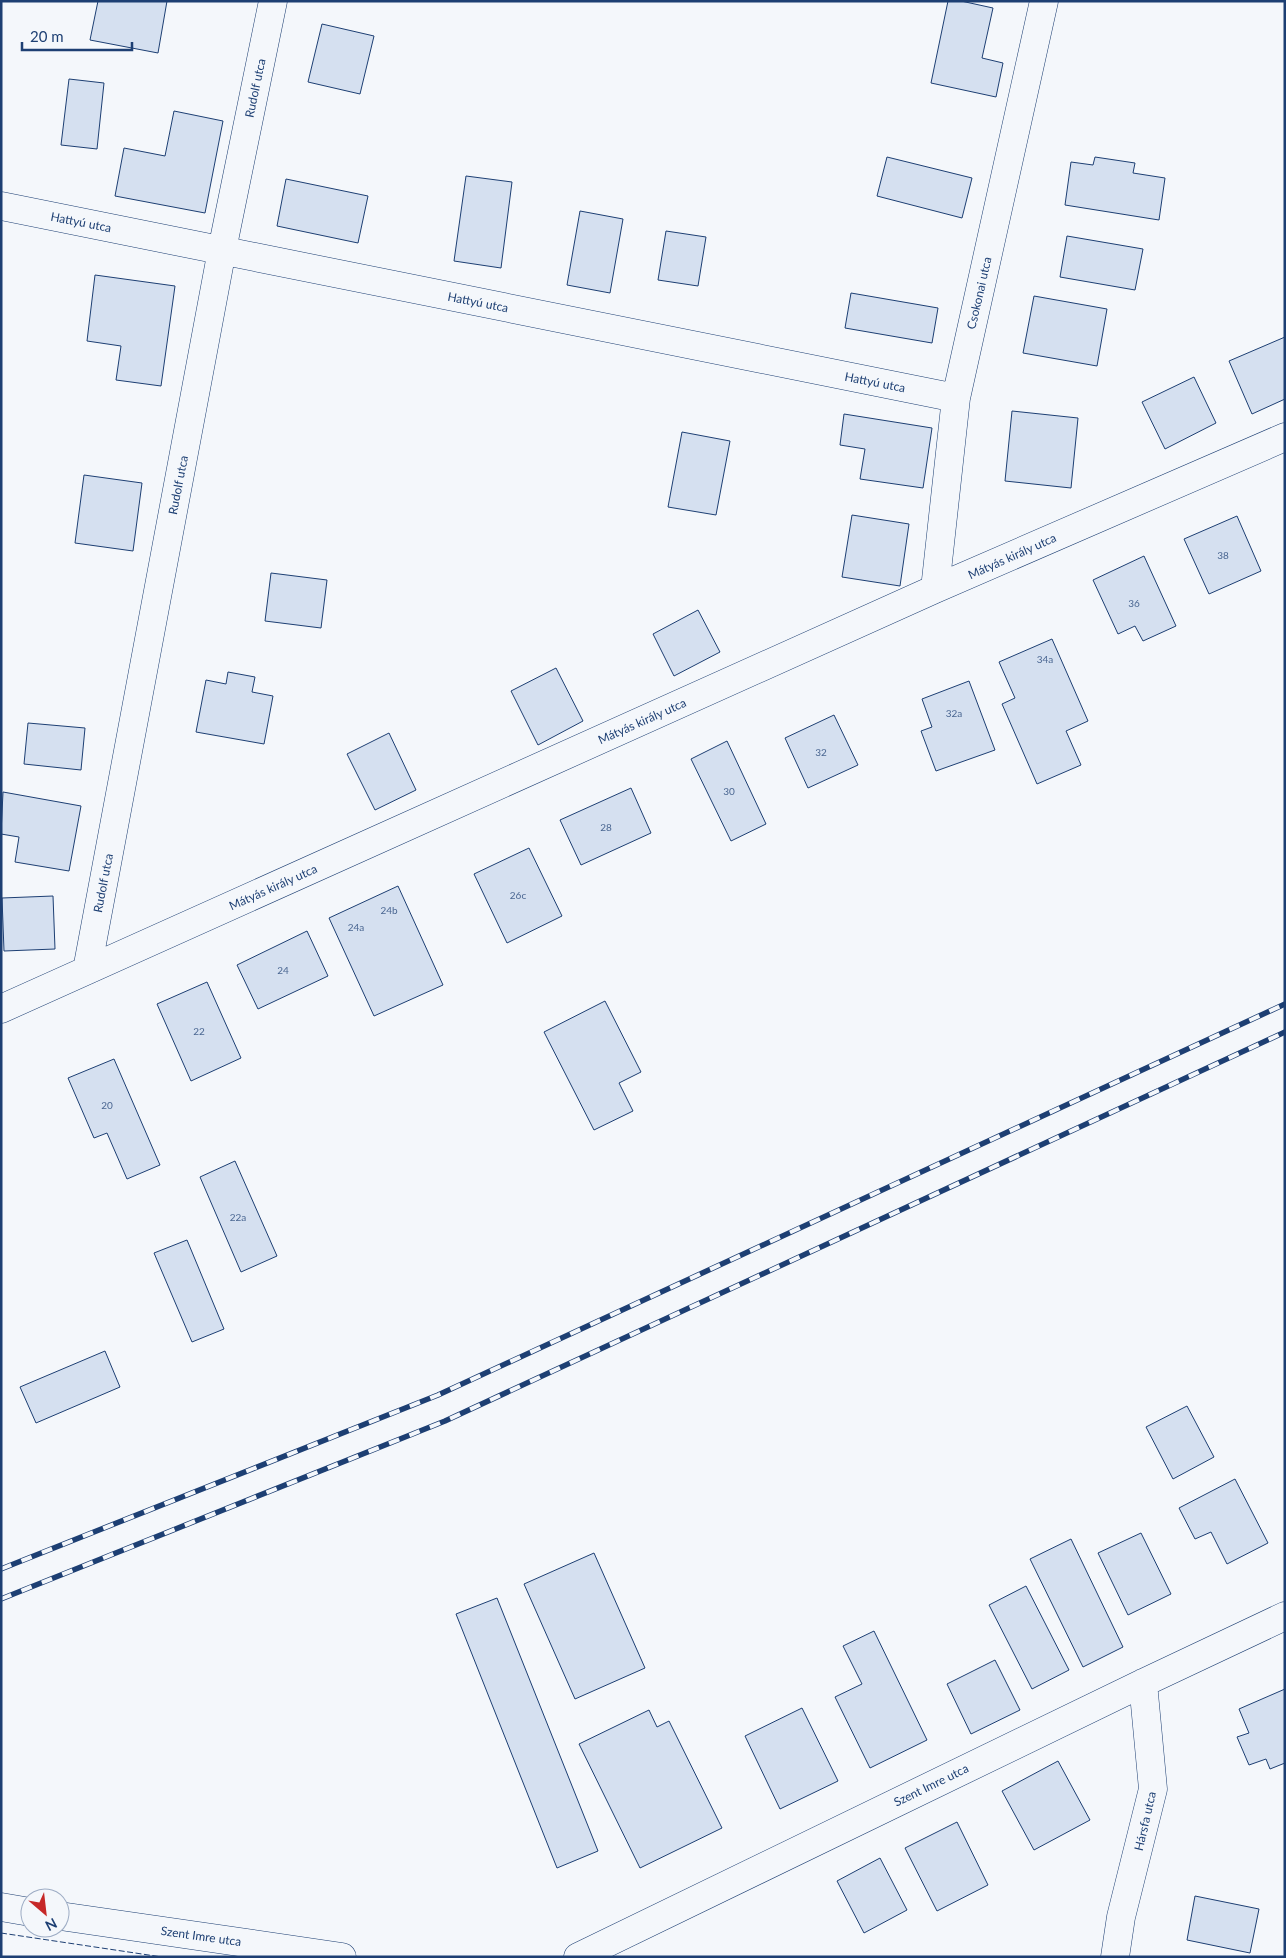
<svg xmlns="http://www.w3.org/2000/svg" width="1286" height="1958" font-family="Lato,sans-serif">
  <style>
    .building { fill: #d5e0f0; stroke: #1d3f73 }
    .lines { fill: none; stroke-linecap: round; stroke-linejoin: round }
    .minor-casing { stroke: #1d3f73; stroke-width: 29 }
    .minor { stroke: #f4f7fb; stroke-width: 28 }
    .rail-casing { stroke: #1d3f73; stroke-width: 5.5 }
    .rail { stroke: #f4f7fb; stroke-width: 4; stroke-dasharray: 11; stroke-linecap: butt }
    .fence { stroke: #1d3f73; stroke-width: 1; stroke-dasharray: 6 2.5; stroke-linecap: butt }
    .labels { text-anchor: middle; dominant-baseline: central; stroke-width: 4; stroke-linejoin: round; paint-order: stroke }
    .number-label { font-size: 10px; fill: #4b6792 }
    .street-label { font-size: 12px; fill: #1d3f73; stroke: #f4f7fb }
  </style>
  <rect width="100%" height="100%" fill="#f4f7fb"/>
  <path class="building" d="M 98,1 L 167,1 L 158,53 L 90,40 Z
    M 948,1 L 961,1 L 993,8 L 982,58 L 1003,63 L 996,97 L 931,83 Z
    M 322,24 L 374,36 L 360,94 L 308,82 Z
    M 69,79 L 104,83 L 97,149 L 61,145 Z
    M 174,111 L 223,121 L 205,213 L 115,196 L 124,148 L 165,156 Z
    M 887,157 L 972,178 L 962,218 L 877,196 Z
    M 1095,157 L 1135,163 L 1133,173 L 1165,178 L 1159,220 L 1065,205 L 1071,162 L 1093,165 Z
    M 466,176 L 512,182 L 501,268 L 454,261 Z
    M 286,179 L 368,196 L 358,243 L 277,226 Z
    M 580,211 L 623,219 L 610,293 L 567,285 Z
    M 666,231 L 706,237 L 698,286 L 658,280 Z
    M 1067,236 L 1143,249 L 1135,290 L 1060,277 Z
    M 95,275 L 175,286 L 161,386 L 116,380 L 121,346 L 87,341 Z
    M 851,293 L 938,308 L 932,343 L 845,328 Z
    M 1034,296 L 1107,309 L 1097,366 L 1023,353 Z
    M 1285,337 L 1285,399 L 1252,414 L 1229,361 Z
    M 1194,377 L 1216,423 L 1165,449 L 1142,402 Z
    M 1012,411 L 1078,418 L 1071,488 L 1005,481 Z
    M 844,414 L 932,428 L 923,488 L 860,479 L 865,449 L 840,445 Z
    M 682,432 L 730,441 L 716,515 L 668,507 Z
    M 84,475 L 142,483 L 133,551 L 75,543 Z
    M 852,515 L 909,524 L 900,586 L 842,577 Z
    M 1237,516 L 1261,571 L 1209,594 L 1184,539 Z
    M 1144,556 L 1176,626 L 1143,641 L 1135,626 L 1118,634 L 1093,580 Z
    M 271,573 L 327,580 L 321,628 L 265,621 Z
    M 698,610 L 720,652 L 674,676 L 653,634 Z
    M 1052,639 L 1088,721 L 1066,731 L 1081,765 L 1037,784 L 1002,704 L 1015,698 L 999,662 Z
    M 556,668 L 583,721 L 538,745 L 511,691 Z
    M 228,672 L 255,677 L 252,692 L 273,696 L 264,744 L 196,732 L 206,680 L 226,684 Z
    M 969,681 L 995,750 L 936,771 L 921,731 L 932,727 L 922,699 Z
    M 834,715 L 858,765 L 808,788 L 785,738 Z
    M 28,723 L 85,728 L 81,770 L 24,764 Z
    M 389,733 L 416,790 L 375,810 L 347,754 Z
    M 727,741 L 766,824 L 731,841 L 691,759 Z
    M 631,788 L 651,833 L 581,865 L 560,820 Z
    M 3,792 L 81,806 L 69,871 L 15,862 L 19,837 L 1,834 Z
    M 529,848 L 562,916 L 507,943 L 474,874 Z
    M 398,886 L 443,985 L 374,1016 L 329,918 Z
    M 53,896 L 55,949 L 4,951 L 2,898 Z
    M 307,931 L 328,976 L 258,1009 L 237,965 Z
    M 207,982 L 241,1058 L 191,1081 L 157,1004 Z
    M 605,1001 L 641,1072 L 619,1083 L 633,1111 L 594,1130 L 544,1032 Z
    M 114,1059 L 160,1165 L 127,1179 L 107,1133 L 94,1138 L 68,1078 Z
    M 235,1161 L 277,1256 L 241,1272 L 200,1177 Z
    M 187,1240 L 224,1329 L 192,1342 L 154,1253 Z
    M 105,1351 L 120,1387 L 36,1423 L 20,1387 Z
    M 1187,1406 L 1214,1457 L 1173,1479 L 1146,1427 Z
    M 1235,1479 L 1268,1543 L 1227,1564 L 1211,1532 L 1195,1539 L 1179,1508 Z
    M 1141,1533 L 1171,1594 L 1128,1615 L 1098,1553 Z
    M 1071,1539 L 1123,1647 L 1083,1667 L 1030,1559 Z
    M 594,1553 L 645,1668 L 575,1699 L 524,1584 Z
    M 1026,1586 L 1069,1670 L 1032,1689 L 989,1605 Z
    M 497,1598 L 598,1851 L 557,1868 L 456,1614 Z
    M 874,1631 L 927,1740 L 870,1768 L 835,1697 L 862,1684 L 843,1646 Z
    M 995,1660 L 1020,1710 L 971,1734 L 947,1684 Z
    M 1285,1689 L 1285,1763 L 1270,1769 L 1266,1759 L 1249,1765 L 1237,1737 L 1249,1733 L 1239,1709 Z
    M 802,1708 L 838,1781 L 780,1809 L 745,1736 Z
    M 649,1710 L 657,1727 L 669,1721 L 722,1828 L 640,1868 L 579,1744 Z
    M 1058,1761 L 1090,1820 L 1034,1850 L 1002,1791 Z
    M 957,1822 L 988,1885 L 937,1911 L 905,1848 Z
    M 880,1858 L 907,1910 L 864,1933 L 837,1881 Z
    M 1195,1896 L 1259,1909 L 1250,1953 L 1187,1940 Z"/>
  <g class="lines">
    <g class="minor-casing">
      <path id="minor" d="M 1,206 L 956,398
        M 935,589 L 956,398 L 1044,1
        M 87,970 L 222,250 L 273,1
        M 1,1009 L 935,589 L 1285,437
        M 1,1907 L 30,1912
        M 60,1916 L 342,1957
        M 578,1957 L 1143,1683 L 1285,1616
        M 1115,1957 L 1121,1917 L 1153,1789 L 1143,1683"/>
    </g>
    <use href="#minor" class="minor"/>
    <g class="rail-casing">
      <path id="rail" d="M 1,1569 L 438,1395 L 1285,1004
        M 1,1599 L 445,1421 L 1285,1032"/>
    </g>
    <use href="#rail" class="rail"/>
    <path class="fence" d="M 1,1933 L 162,1957"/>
  </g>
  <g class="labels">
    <g class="number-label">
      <text x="1223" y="555">38</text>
      <text x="1134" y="603">36</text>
      <text x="1045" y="659">34a</text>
      <text x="954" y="713">32a</text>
      <text x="821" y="752">32</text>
      <text x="729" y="791">30</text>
      <text x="606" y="827">28</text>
      <text x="518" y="895">26c</text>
      <text x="389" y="910">24b</text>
      <text x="356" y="927">24a</text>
      <text x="283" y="970">24</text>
      <text x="199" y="1031">22</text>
      <text x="107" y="1105">20</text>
      <text x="238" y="1217">22a</text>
    </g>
    <g class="street-label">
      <text transform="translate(255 88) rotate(-78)">Rudolf utca</text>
      <text transform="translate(81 222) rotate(11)">Hattyú utca</text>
      <text transform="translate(979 293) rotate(-77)">Csokonai utca</text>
      <text transform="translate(478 302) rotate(11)">Hattyú utca</text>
      <text transform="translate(875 382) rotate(11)">Hattyú utca</text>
      <text transform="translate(178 485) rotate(-79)">Rudolf utca</text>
      <text transform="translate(1012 556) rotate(-24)">Mátyás király utca</text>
      <text transform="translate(642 721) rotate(-24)">Mátyás király utca</text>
      <text transform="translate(103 883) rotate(-79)">Rudolf utca</text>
      <text transform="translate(273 887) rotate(-24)">Mátyás király utca</text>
      <text transform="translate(931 1785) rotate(-26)">Szent Imre utca</text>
      <text transform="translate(1145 1821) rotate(-77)">Hársfa utca</text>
      <text transform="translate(201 1936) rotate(8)">Szent Imre utca</text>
    </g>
  </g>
  <rect width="1286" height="1958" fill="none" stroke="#1d3f73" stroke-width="5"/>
  <g transform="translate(45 1913) rotate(152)"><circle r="24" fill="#f4f7fb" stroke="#9eadc5"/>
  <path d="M0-4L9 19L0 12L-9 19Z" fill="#c62828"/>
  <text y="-8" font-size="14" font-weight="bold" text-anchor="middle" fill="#1d3f73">N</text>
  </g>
  <path d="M22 42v8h110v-8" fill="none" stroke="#1d3f73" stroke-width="2.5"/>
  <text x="30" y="42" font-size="15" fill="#1d3f73" stroke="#f4f7fb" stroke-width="4" paint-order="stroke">20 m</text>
</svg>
